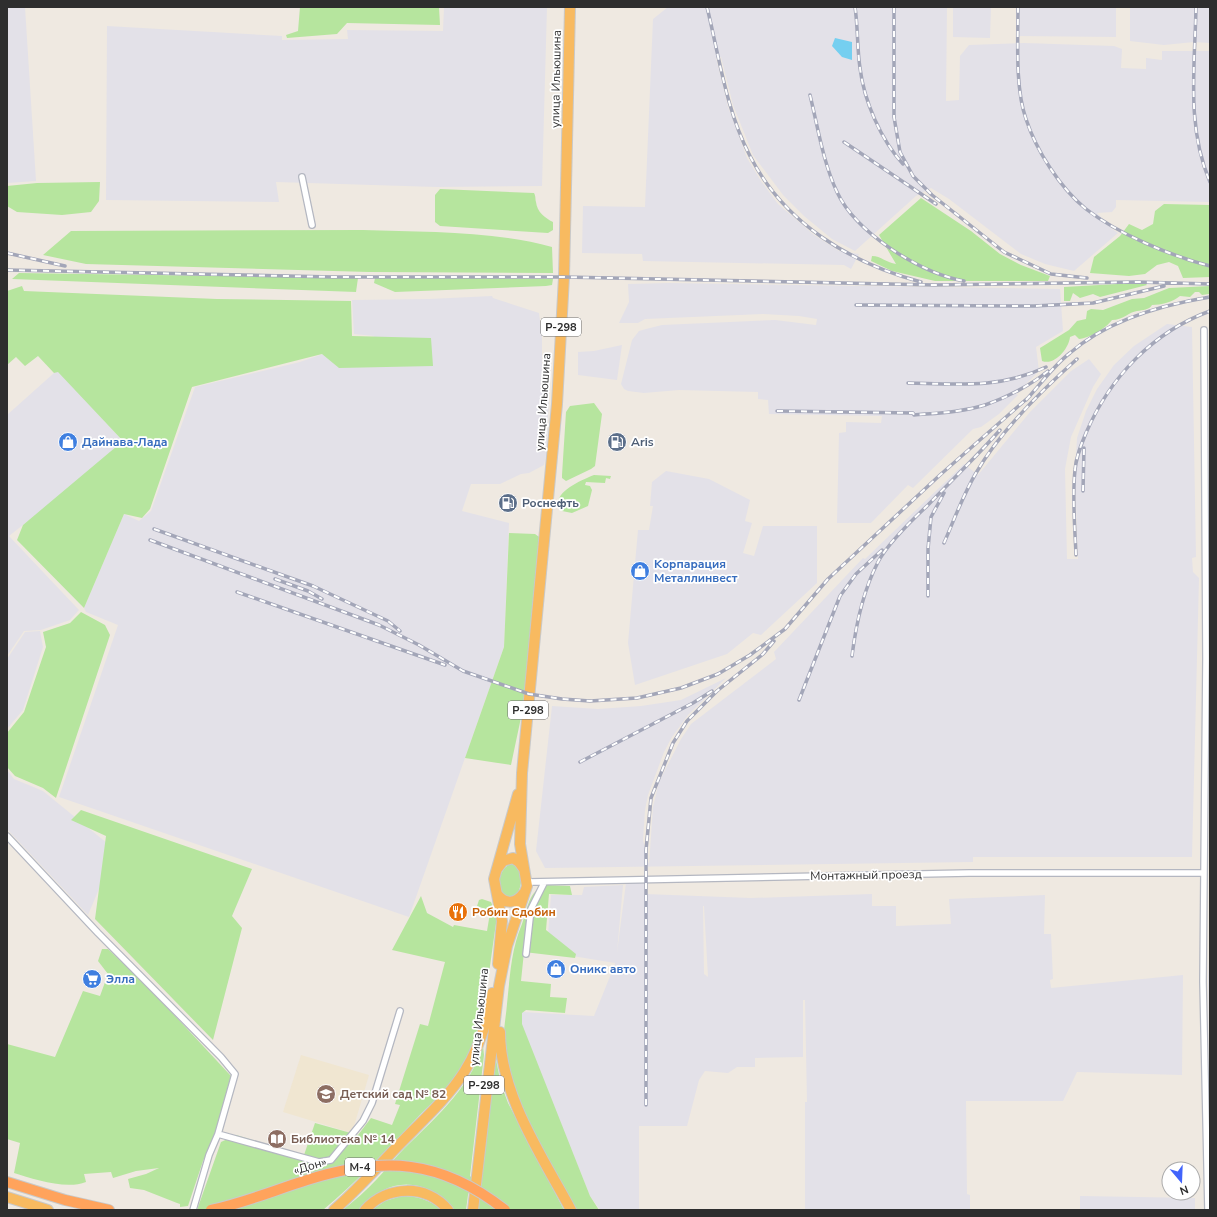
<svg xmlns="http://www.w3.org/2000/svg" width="1217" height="1217" font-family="'Nunito Sans',sans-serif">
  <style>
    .industrial { fill: #e3e1e8; fill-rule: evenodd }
    .education { fill: #f0e6d1 }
    .green { fill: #b6e59e }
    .water { fill: #75cff0 }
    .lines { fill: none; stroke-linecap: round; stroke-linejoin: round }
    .minor-casing { stroke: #b4b7c1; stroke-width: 8 }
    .trunk-casing { stroke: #c9c9c9; stroke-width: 12 }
    .motorway-casing { stroke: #c9c9c9; stroke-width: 12 }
    .minor { stroke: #fff; stroke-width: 5.5 }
    .trunk { stroke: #f8ba60; stroke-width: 10 }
    .motorway { stroke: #ffa35c; stroke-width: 10 }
    .rail-casing { stroke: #a3a6b8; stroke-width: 3.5 }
    .rail { stroke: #fff; stroke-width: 2; stroke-dasharray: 6; stroke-linecap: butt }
    .motorway-bridge-casing { stroke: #c9c9c9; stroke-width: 12; stroke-linecap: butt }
    .motorway-bridge { stroke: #ffa35c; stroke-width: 10 }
    .labels { text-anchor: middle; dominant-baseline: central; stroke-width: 3.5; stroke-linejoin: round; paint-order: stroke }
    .shield { fill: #fff; stroke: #6d6d6d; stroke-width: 1 }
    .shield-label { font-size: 11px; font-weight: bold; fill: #2e2e2e }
    .street-label { font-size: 12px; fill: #2e2e2e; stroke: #fff }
    .shop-label { font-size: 12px; font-weight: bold; fill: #366cbe; stroke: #fff; text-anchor: start }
    .service-label { font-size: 12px; font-weight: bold; fill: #4e5e75; stroke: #fff; text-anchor: start }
    .food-label { font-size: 12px; font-weight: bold; fill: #c56008; stroke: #fff; text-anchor: start }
    .education-label { font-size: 12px; font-weight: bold; fill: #785e54; stroke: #fff; text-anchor: start }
  </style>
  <rect width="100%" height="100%" fill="#efe9e1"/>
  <path class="industrial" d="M 7,7 L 25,7 L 36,181 L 7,183 Z
    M 444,7 L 547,7 L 542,186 L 437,187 L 276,182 L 279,202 L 106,200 L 107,26 L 282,36 L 282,40 L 348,39 L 347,30 L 443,31 Z
    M 668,7 L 947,7 L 946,101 L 959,100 L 960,56 L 969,45 L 1024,43 L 1114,46 L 1122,49 L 1121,68 L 1146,69 L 1146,58 L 1162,60 L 1162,51 L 1210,51 L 1210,202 L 1116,200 L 1116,207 L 1112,212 L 1097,213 L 1112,229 L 1118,233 L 1074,271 L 1045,264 L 1021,254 L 949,199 L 931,188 L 916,196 L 855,251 L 832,239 L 804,216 L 783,195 L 753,155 L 733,105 L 721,57 L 716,58 L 728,107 L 747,158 L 761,181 L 778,204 L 814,235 L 839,251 L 859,254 L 851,269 L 844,265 L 643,261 L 642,254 L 582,253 L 583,206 L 645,207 L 653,19 Z
    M 953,7 L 991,7 L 990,38 L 953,37 Z
    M 1016,7 L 1116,7 L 1116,37 L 1016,36 Z
    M 1130,7 L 1210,7 L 1210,43 L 1194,42 L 1164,45 L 1130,41 Z
    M 669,283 L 1060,289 L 1063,331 L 1036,347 L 1039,371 L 1016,394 L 1018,395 L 999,414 L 981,427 L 973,429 L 913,488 L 908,485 L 871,523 L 837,523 L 839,433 L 846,432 L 846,422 L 881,423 L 882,416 L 769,414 L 768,400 L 758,399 L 758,392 L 679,390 L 644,393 L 628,391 L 624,389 L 621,384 L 632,340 L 639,331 L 646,329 L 662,325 L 775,320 L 816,325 L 817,319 L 799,316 L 763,314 L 645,319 L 638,323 L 619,323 L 629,302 L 628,284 Z
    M 492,296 L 493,298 L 539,313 L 542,337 L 542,390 L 549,399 L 546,456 L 544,465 L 529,473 L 521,474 L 500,484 L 471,484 L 462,511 L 509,523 L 504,647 L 409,917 L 59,797 L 118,625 L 86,612 L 84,608 L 124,514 L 139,521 L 151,511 L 195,387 L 300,362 L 375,336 L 354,334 L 352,300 L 429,299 Z
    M 1167,324 L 1192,327 L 1196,557 L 1192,558 L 1193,572 L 1199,578 L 1192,857 L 973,857 L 973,862 L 545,868 L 536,851 L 552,706 L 598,709 L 641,706 L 681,700 L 726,678 L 688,715 L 672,737 L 664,752 L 648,795 L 645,810 L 643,840 L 649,865 L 653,807 L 659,782 L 681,739 L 691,724 L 776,659 L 774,652 L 863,558 L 865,559 L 964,464 L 978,475 L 1030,412 L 1071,371 L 1089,359 L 1101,374 L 1093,387 L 1071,437 L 1065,469 L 1067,559 L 1078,559 L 1075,475 L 1077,438 L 1086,411 L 1097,389 L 1114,365 L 1134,346 Z
    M 622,345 L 617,380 L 578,375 L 578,352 L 594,351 Z
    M 58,371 L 123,441 L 67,490 L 9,536 L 79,610 L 70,620 L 41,630 L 24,631 L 7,656 L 7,415 L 54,373 Z
    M 666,471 L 709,479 L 750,500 L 745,521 L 752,523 L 743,553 L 754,556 L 763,526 L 817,526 L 817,583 L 761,635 L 753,633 L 727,654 L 635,685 L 628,643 L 638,530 L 649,530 L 653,506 L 650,506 L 652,482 Z
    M 40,631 L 43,647 L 23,710 L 7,729 L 7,659 L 25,632 Z
    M 7,770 L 14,779 L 43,791 L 108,844 L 104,877 L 88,915 L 7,829 Z
    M 644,882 L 645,894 L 751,898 L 872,894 L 872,906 L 896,906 L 896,926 L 951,924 L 949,899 L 1045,895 L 1044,934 L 1051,934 L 1053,979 L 1050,980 L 1051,988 L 1183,975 L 1182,1075 L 1077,1072 L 1063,1101 L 966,1101 L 967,1194 L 970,1195 L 970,1210 L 805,1210 L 805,1102 L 807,1102 L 805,1000 L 803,1000 L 803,1057 L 755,1058 L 755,1067 L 737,1067 L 728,1073 L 705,1071 L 699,1080 L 687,1126 L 639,1126 L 639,1210 L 600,1210 L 590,1196 L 521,1024 L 520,1017 L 522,1012 L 594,1016 L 615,964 L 615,963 L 548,952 L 547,948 L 551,895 L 582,895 L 584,887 L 623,885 L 617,952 L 626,883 ZM 703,906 L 704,906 L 708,977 L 704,974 Z
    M 1210,936 L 1210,1138 L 1208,979 Z
    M 1080,1196 L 1195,1198 L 1195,1210 L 1080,1210 Z"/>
  <path class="education" d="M 301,1055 L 369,1075 L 352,1133 L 283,1112 Z"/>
  <path class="green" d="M 300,7 L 439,7 L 440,25 L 347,23 L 337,34 L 287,38 L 286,35 L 298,31 Z
    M 100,182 L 99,201 L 91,212 L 62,215 L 17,212 L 7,206 L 7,186 L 37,183 Z
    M 440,189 L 534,193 C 536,197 535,198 536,202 C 537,212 545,218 553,222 L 553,230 L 548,233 L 440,226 L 435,222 L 435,195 Z
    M 921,198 L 971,231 L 1000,254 L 1021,265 L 1050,276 L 1048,281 L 935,281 L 892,271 L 871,261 L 872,256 C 881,256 887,263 896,264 L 879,235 Z
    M 1164,204 L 1210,205 L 1210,277 L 1183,278 L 1178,266 L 1169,262 L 1157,265 L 1145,274 L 1129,276 L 1090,273 L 1094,257 L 1120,236 L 1129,224 L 1142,230 L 1153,224 L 1155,211 Z
    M 363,230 C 423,232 495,231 552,247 L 553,273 L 369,272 L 86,264 L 43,255 L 71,231 Z
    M 19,273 L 358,278 L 356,292 L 12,279 Z
    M 375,278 L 387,277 L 553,279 L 552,285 L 546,286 L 395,292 L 374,283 Z
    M 1135,283 L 1145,283 L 1147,285 L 1100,297 L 1093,294 L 1080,298 L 1073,293 L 1070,301 L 1064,301 L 1064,287 Z
    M 22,286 L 24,291 L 217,299 L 351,301 L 352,336 L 431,338 L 433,366 L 339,368 L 322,354 L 192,387 L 150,509 L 142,518 L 124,514 L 84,608 L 17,540 L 23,525 L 123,441 L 58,372 L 54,373 L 38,356 L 25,366 L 16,357 L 7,365 L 7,291 Z
    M 1210,286 L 1209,294 L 1202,295 L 1199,292 L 1195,292 L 1190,297 L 1180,296 C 1173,302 1161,305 1152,305 C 1149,310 1143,310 1137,311 C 1129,312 1123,320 1112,320 C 1106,328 1090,338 1079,339 L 1075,335 L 1070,337 C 1069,348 1055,366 1042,361 L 1040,348 L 1069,330 L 1077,321 L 1086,319 L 1087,311 L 1091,309 L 1103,310 L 1132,299 L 1144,298 L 1169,288 Z
    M 594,403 L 602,414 L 595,466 L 591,469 L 566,481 L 562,478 L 562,475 L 566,412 L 570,406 Z
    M 594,475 L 611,476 L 610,479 L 606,478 L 605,483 L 586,482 L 585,485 L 590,486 L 592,490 L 588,506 L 572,513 L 562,511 C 547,494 582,480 594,475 Z
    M 509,533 L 535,534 L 542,539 L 523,708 L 511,765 L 465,758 L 504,647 Z
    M 81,612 L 105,625 L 110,635 L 56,798 L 43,788 L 15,776 L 7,767 L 7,733 L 24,712 L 46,647 L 43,632 L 70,623 Z
    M 81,810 L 252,869 L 232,916 L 242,928 L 213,1040 L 95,919 L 106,836 L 71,820 Z
    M 511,864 C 526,866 522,885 517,895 L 509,899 C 507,897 503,895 502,892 C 496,883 501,867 511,864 Z
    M 546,885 L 570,886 L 572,895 L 549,894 L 546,930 L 576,954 L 575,958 L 524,952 L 521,981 L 551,984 L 550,997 L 567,998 L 565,1013 L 526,1010 L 522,1013 L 522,1024 L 590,1196 L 599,1210 L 577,1210 L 573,1205 C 547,1154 511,1102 504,1044 C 503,1030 506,1017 507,1004 C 510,976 511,950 522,924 C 528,908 528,891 546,885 Z
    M 421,896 L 427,913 L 453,927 L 454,925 L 487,931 L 490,913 L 488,910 L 477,906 L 479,900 L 482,899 L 491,902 L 497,917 C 490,961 487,1007 471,1048 C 459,1080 439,1095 416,1119 C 386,1150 357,1182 323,1210 L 197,1210 L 221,1142 L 236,1135 L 304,1155 L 315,1123 L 358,1135 L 371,1118 L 392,1125 L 400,1105 L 395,1104 L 420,1024 L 428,1026 L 445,962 L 392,950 Z
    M 102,949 L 108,949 L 150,989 L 231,1076 L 218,1129 L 203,1161 L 188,1206 L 180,1207 L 180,1204 L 177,1203 L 144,1190 L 130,1188 L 128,1179 L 146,1174 L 159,1168 L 136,1171 L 113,1178 L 111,1172 L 84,1174 L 86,1182 C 66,1190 33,1179 14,1173 L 20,1143 L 7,1139 L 7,1044 L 55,1057 L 83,991 L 100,996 L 108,974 L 98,961 Z
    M 483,1046 L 484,1055 L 470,1176 L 473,1179 L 468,1195 L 466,1210 L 454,1210 C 425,1176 388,1176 359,1210 L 343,1210 C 355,1200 367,1190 377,1179 C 385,1171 391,1162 399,1154 C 431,1121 469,1091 483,1046 Z
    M 495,1055 L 501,1084 L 508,1103 L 564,1210 L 478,1210 Z
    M 402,1196 C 417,1196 430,1200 442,1210 L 372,1210 L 385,1201 Z"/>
  <path class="water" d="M 835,38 L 852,42 L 852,60 L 842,57 L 832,46 Z"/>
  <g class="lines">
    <g class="minor-casing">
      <path id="minor" d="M 302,177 L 312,225
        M 1204,330 L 1206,658 L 1203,982 L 1208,1210
        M 7,836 L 98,933 L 221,1057 L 235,1074 L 218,1134 L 209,1155 L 193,1210
        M 528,882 L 969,873 L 1204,873
        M 526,954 L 531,909 L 544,883
        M 218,1134 L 319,1162 L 331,1160 L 363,1121 L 372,1103 L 400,1011"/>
    </g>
    <g class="trunk-casing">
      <path id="trunk" d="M 497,869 L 503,861 L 513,858 L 519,862 L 524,869
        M 497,894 C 505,905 516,904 524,893
        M 498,964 L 502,921 L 494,879 L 518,794
        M 500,1032 C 500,1095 542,1156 571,1210
        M 7,1197 L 48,1210
        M 334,1210 C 355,1192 373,1172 392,1152 C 446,1096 479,1074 492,993
        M 365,1210 C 387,1185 427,1184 448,1210
        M 473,1210 L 499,986 L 507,946 L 527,886 L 520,844 L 522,773 L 557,404 L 564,277 L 570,7"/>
    </g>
    <g class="motorway-casing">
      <path id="motorway" d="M 7,1182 L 65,1200 L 109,1210"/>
    </g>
    <use href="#minor" class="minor"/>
    <use href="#trunk" class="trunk"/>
    <use href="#motorway" class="motorway"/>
    <g class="rail-casing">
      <path id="rail" d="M 707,7 C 719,56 726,110 750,156 C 784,223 850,263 921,282
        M 855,7 C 858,27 857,48 860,68 C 864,101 881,140 903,164
        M 894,7 L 894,117 L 900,152 L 913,176 L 932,195 L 1004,252 L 1051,274 L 1087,278
        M 1018,7 C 1018,40 1015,88 1026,119 C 1036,150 1060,188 1086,209 C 1118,234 1171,256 1210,266
        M 1196,7 C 1195,65 1186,127 1210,182
        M 810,95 C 818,128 823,162 837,192 C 856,233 920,273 964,281
        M 844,142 L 936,204
        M 7,253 L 65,266
        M 7,270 L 333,277 L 564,277 L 934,285 L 1137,282 L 1210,284
        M 856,305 L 1034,306 L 1093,303 L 1164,286
        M 908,383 C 957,384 1000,389 1046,367
        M 1026,400 C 1041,384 1053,366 1070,353 C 1108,320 1161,305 1210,297
        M 777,411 L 913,413 L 914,415 C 937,413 963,412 985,405 C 1006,398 1031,385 1048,371
        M 1083,491 L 1084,448
        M 154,529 L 313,586 L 388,621 L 400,631
        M 150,540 L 379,625 L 419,645 L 463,671 L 529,694 L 562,699 L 590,701 L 637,698 L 681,688 L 718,674 L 750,655 L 785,629 L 828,579 L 940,475 L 1030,396
        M 944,543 C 954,520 963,495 976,473 C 999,433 1042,390 1077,359
        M 1076,555 C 1075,528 1072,497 1075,470 C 1076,457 1081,445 1086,433 C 1110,377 1153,332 1210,311
        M 275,579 L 308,591 L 322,599
        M 237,592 L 445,665
        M 928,596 L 928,549 L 931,517 L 944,493
        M 852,656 C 856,624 863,591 878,562 C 888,543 912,520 928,505 C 952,480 977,456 1000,430
        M 799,700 L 840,596 L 856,574 L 882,550
        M 580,762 L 693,703 L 712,691
        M 646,1105 L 646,850 L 651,798 L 673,743 L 687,721 L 717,691 L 763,654 L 774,641"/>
    </g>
    <use href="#rail" class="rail"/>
    <g class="motorway-bridge-casing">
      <path id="motorway-bridge" d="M 211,1210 C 244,1203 275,1190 307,1180 C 383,1156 441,1159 505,1210"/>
    </g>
    <use href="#motorway-bridge" class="motorway-bridge"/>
  </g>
  <defs>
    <g id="shop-disc" transform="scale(1)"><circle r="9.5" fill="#3f7fe0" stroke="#fff"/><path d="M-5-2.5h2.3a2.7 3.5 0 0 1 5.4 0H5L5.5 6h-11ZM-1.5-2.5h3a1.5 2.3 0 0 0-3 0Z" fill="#fff"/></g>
    <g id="fuel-disc" transform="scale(1)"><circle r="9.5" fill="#5c6f8a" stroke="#fff"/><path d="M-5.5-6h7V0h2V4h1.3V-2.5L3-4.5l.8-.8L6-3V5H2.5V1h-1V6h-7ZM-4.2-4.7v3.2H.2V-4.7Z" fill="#fff"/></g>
    <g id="restaurant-disc" transform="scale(1)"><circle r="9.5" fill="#e8710a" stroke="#fff"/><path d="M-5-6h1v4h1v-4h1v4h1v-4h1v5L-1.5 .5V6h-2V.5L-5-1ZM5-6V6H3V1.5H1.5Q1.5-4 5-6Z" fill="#fff"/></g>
    <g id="supermarket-disc" transform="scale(1)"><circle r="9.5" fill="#3f7fe0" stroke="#fff"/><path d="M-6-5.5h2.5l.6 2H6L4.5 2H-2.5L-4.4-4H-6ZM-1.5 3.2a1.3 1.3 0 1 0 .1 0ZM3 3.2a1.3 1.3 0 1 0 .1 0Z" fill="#fff"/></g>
    <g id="school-disc" transform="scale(1)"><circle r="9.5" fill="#8d6e63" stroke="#fff"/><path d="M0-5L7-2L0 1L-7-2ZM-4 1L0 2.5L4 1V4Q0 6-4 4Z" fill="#fff"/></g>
    <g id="library-disc" transform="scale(1)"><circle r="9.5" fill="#8d6e63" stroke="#fff"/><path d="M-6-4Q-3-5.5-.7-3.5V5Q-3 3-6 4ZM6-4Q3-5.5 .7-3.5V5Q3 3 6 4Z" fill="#fff"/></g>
  </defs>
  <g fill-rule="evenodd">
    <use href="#shop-disc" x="68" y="442"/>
    <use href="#fuel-disc" x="617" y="442"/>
    <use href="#fuel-disc" x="508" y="503"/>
    <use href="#shop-disc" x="640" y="571"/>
    <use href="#restaurant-disc" x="458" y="912"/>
    <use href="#shop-disc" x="556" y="969"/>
    <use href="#supermarket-disc" x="92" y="979"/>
    <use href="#school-disc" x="326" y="1094"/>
    <use href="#library-disc" x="277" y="1139"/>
  </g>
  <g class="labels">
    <g class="shield">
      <rect x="541" y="318" width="40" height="18" rx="3"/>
      <rect x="508" y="701" width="40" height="18" rx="3"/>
      <rect x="464" y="1076" width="40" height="18" rx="3"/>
      <rect x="345" y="1158" width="30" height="18" rx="3"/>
    </g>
    <g class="shield-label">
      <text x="561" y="327">Р-298</text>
      <text x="528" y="710">Р-298</text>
      <text x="484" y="1085">Р-298</text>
      <text x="360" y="1167">М-4</text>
    </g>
    <g class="street-label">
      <text transform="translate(556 79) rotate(-89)">улица Ильюшина</text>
      <text transform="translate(543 402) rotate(-86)">улица Ильюшина</text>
      <text transform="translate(866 875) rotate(-1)">Монтажный проезд</text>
      <text transform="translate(479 1017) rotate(-84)">улица Ильюшина</text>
      <text transform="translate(310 1166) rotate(-17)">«Дон»</text>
    </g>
    <g class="shop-label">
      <text x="82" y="442">Дайнава-Лада</text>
      <text x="654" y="564">Kорпарация<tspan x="654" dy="14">Металлинвест</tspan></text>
      <text x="570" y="969">Оникс авто</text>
      <text x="106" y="979">Элла</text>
    </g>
    <g class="service-label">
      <text x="631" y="442">Aris</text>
      <text x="522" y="503">Роснефть</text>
    </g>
    <g class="food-label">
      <text x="472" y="912">Робин Сдобин</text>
    </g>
    <g class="education-label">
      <text x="340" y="1094">Детский сад № 82</text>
      <text x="291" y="1139">Библиотека № 14</text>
    </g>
  </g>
  <rect width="1217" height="1217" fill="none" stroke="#2e2e2e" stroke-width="16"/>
  <g transform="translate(1181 1181) rotate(161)"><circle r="19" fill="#ffffff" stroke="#ababab"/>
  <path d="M0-3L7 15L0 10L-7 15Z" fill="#4264fb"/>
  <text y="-6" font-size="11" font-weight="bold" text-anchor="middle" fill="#2e2e2e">N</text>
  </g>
</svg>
